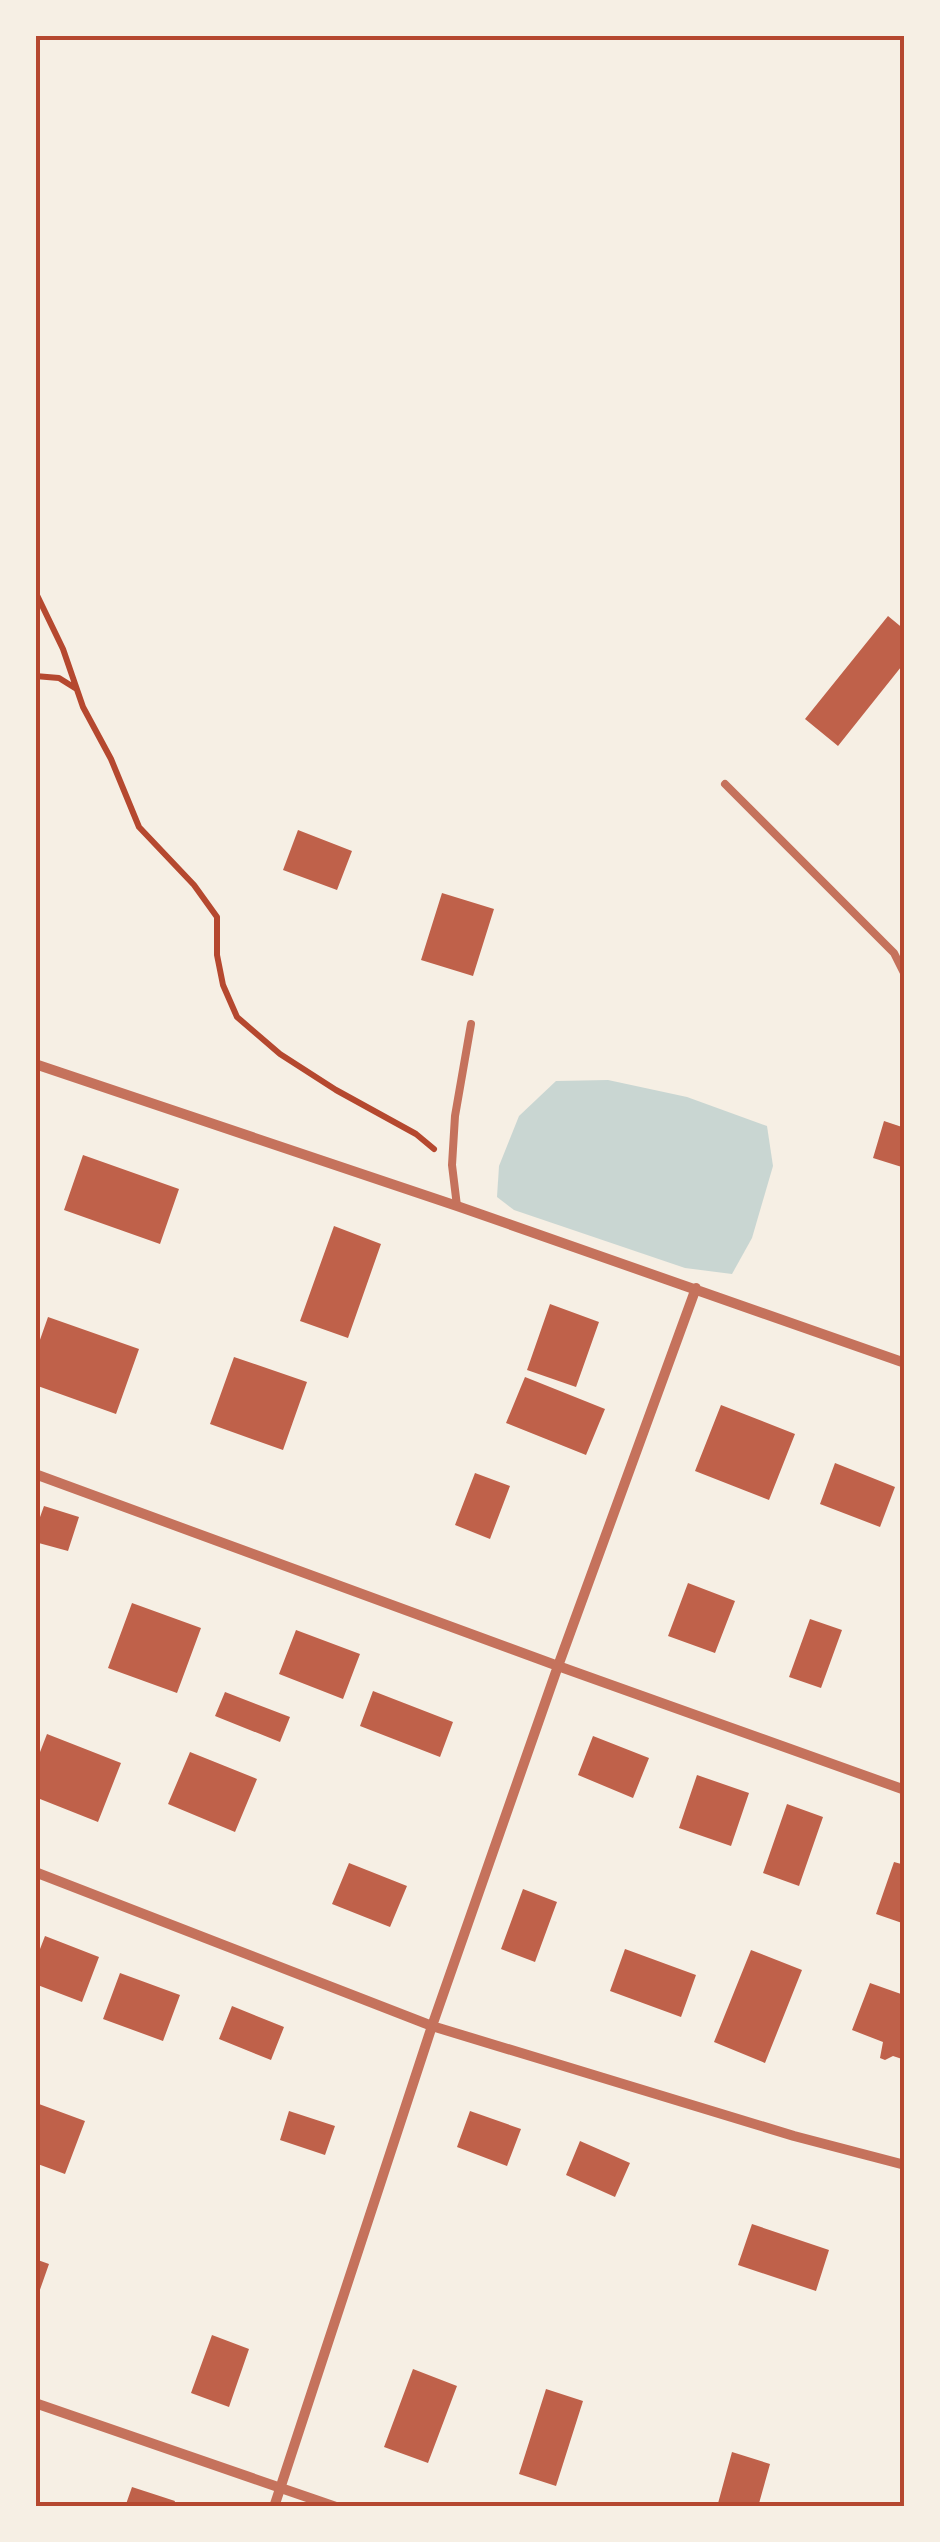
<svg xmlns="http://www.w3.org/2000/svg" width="940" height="2542" font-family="Mulish,sans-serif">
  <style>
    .water { fill: #c9d6d2 }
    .building { fill: #bf614a }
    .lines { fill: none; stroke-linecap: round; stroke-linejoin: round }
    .path { stroke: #b5482f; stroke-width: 6 }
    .service { stroke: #c5725c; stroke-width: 8 }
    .minor { stroke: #c5725c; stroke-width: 10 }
    .neatline { fill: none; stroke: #b5482f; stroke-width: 4 }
  </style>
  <rect width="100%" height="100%" fill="#f6efe4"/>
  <path class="water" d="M 608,1080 L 687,1097 L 767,1126 L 773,1166 L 752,1238 L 732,1274 L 685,1268 L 514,1210 L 497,1197 L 499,1166 L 519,1116 L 556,1081 Z"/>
  <path class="building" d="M 888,616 L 905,630 L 905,662 L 838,746 L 805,719 Z
    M 298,830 L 352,851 L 337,890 L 283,870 Z
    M 442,893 L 494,909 L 473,976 L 421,960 Z
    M 884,1121 L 905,1128 L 905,1168 L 873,1158 Z
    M 83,1155 L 179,1189 L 160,1244 L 64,1210 Z
    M 334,1226 L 381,1244 L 348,1338 L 300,1321 Z
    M 550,1304 L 599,1322 L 576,1387 L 527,1370 Z
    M 48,1317 L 139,1349 L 116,1414 L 35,1385 L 35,1354 Z
    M 234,1357 L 307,1382 L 283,1450 L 210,1424 Z
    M 525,1377 L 605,1409 L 586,1455 L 506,1423 Z
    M 721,1405 L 795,1434 L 769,1500 L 695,1471 Z
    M 835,1463 L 895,1487 L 880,1527 L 820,1504 Z
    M 475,1473 L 510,1486 L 490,1539 L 455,1525 Z
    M 44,1506 L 79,1517 L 68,1551 L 35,1542 L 35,1531 Z
    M 688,1583 L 735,1601 L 715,1653 L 668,1636 Z
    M 132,1603 L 201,1628 L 177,1693 L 108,1668 Z
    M 810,1619 L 842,1630 L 821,1688 L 789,1677 Z
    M 296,1630 L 360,1654 L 343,1699 L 279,1674 Z
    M 373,1691 L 453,1722 L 440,1757 L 360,1726 Z
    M 225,1692 L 290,1717 L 280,1742 L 215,1716 Z
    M 47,1734 L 121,1763 L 98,1822 L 35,1797 L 35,1765 Z
    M 593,1736 L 649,1758 L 633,1798 L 578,1775 Z
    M 190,1752 L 257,1779 L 235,1832 L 168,1804 Z
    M 697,1775 L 749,1793 L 731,1846 L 679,1828 Z
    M 787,1804 L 823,1817 L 799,1886 L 763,1873 Z
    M 894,1862 L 905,1865 L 905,1924 L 876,1914 Z
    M 349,1863 L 407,1886 L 390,1927 L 332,1904 Z
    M 523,1889 L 557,1902 L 535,1962 L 501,1949 Z
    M 45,1936 L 99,1957 L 82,2002 L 35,1984 L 35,1962 Z
    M 625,1949 L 696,1975 L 681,2017 L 610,1991 Z
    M 751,1950 L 802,1970 L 765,2063 L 714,2042 Z
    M 120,1973 L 180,1995 L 163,2041 L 103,2019 Z
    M 870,1983 L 901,1994 L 902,1991 L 905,1992 L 905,2060 L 893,2056 L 885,2060 L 880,2058 L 883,2042 L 852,2030 Z
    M 232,2006 L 284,2027 L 271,2060 L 219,2039 Z
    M 39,2104 L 85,2121 L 65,2174 L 35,2163 L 35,2116 Z
    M 289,2111 L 335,2126 L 325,2155 L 280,2140 Z
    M 470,2111 L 521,2129 L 507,2166 L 457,2147 Z
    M 580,2141 L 630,2163 L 615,2197 L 566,2175 Z
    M 752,2224 L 829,2250 L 816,2291 L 738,2265 Z
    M 35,2259 L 49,2264 L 36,2301 L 35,2301 Z
    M 212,2335 L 249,2349 L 229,2407 L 191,2393 Z
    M 413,2369 L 457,2386 L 428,2463 L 384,2447 Z
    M 546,2389 L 583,2401 L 556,2486 L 519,2474 Z
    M 732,2452 L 770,2464 L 758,2507 L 717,2507 Z
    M 132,2487 L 175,2501 L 173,2507 L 125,2507 Z"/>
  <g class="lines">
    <path class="path" d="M 35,591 L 63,649 L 83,707 L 111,759 L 139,827 L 194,885 L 217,917 L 217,955 L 223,985 L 237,1017 L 280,1054 L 336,1090 L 416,1134 L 434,1149
      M 35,676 L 59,678 L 75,688"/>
    <path class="service" d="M 725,784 L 894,953 L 905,975
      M 457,1206 L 452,1165 L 455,1116 L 471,1024"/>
    <path class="minor" d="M 35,1064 L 457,1206 L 905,1363
      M 35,1474 L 558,1666 L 905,1790
      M 35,1872 L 432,2026 L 794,2136 L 905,2165
      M 35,2403 L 336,2507
      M 274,2507 L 432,2026 L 558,1666 L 696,1288"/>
  </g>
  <rect width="940" height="2542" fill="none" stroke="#f6efe4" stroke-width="75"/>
  <rect x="38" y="38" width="864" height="2466" class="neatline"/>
</svg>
